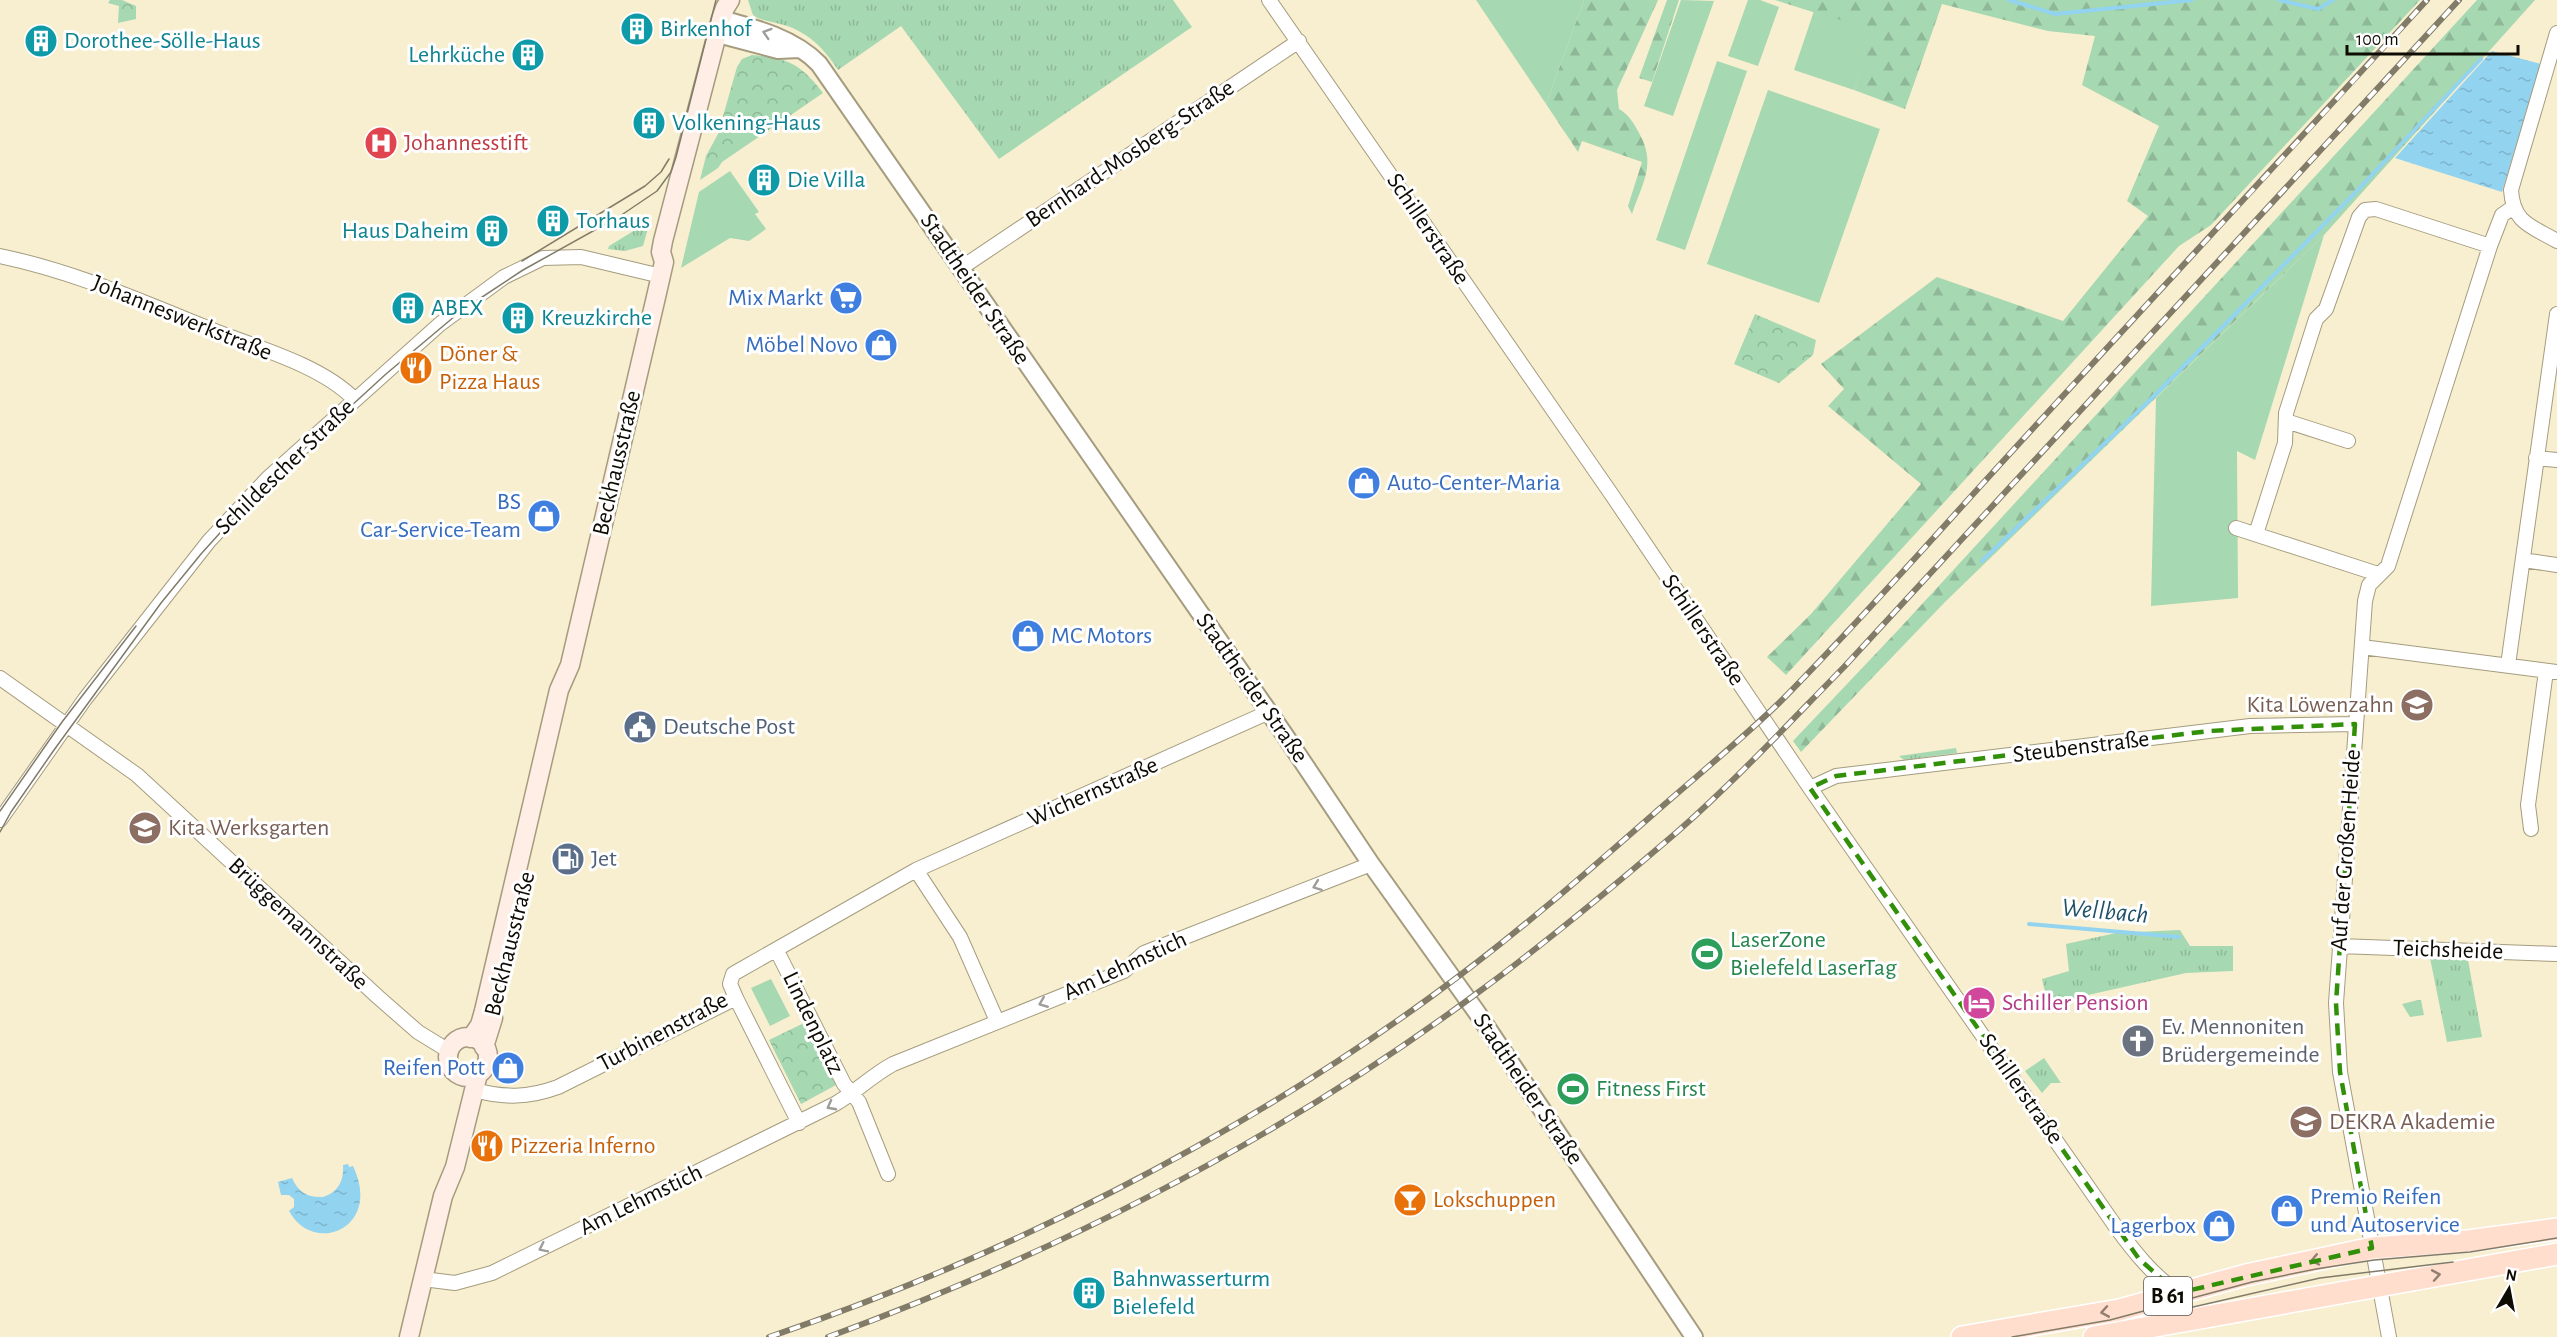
<svg xmlns="http://www.w3.org/2000/svg" width="2557" height="1337" font-family="'Alegreya Sans',sans-serif">
  <style>
    .grass { fill: url(#grass-tufts) }
    .forest { fill: url(#forest-firs) }
    .park { fill: url(#park-crowns) }
    .garden { fill: #a6d8b1 }
    .water { fill: url(#water-ripples) }
    .lines { fill: none; stroke-linecap: round; stroke-linejoin: round }
    .stream { stroke: #92d3ef; stroke-width: 4 }
    .minor-casing { stroke: #a59c7f; stroke-width: 16 }
    .tertiary-casing { stroke: #a59c7f; stroke-width: 20 }
    .secondary-casing { stroke: #a59c7f; stroke-width: 21 }
    .primary-casing { stroke: #fff; stroke-width: 24 }
    .minor { stroke: #fff; stroke-width: 14 }
    .tertiary { stroke: #fff; stroke-width: 16 }
    .secondary { stroke: #ffeee6; stroke-width: 18 }
    .primary { stroke: #ffdecd; stroke-width: 21 }
    .tram { stroke: #817b68; stroke-width: 1.5 }
    .rail-casing { stroke: #817b68; stroke-width: 6 }
    .rail { stroke: #fff; stroke-width: 4; stroke-dasharray: 11; stroke-linecap: butt }
    .oneway { stroke: #9f9d9a }
    .oneway2 { stroke: #937f72 }
    .marked { fill: none; stroke: #319007; stroke-width: 4.5; stroke-dasharray: 12 8; stroke-linejoin: round }
    .labels { text-anchor: middle; dominant-baseline: central; stroke-width: 6; stroke-linejoin: round; paint-order: stroke }
    .shield { fill: #fff; stroke: #56544f; stroke-width: 1.5 }
    .shield-label { font-size: 22px; font-weight: bold; fill: #0e0b03 }
    .culture-label { font-size: 24px; fill: #0d838f; stroke: #fff; text-anchor: start }
    .health-label { font-size: 24px; fill: #be3a42; stroke: #fff; text-anchor: start }
    .street-label { font-size: 24px; fill: #0e0b03; stroke: #fff }
    .shop-label { font-size: 24px; fill: #366cbe; stroke: #fff; text-anchor: end }
    .food-label { font-size: 24px; fill: #c56008; stroke: #fff; text-anchor: start }
    .education-label { font-size: 24px; fill: #785e54; stroke: #fff; text-anchor: start }
    .service-label { font-size: 24px; fill: #4e5e75; stroke: #fff; text-anchor: start }
    .leisure-label { font-size: 24px; fill: #27864d; stroke: #fff; text-anchor: start }
    .hotel-label { font-size: 24px; fill: #b23c85; stroke: #fff; text-anchor: start }
    .worship-label { font-size: 24px; fill: #5b616d; stroke: #fff; text-anchor: start }
    .water-label { font-size: 26px; font-style: italic; fill: #1d5166; stroke: #fff }
  </style>
  <defs>
    <pattern id="grass-tufts" width="24" height="20" patternUnits="userSpaceOnUse" patternTransform="scale(1.5)"><rect width="24" height="20" fill="#a6d8b1"/><path d="M3 7l-1-3M5 7V3M7 7l1-3M15 17l-1-3M17 17v-4M19 17l1-3" fill="none" stroke="#8eb897"/></pattern>
    <pattern id="forest-firs" width="22" height="20" patternUnits="userSpaceOnUse" patternTransform="scale(1.5)"><rect width="22" height="20" fill="#a6d8b1"/><path d="M5 1l3.5 6h-7zM16 11l3.5 6h-7z" fill="#8eb897"/></pattern>
    <pattern id="park-crowns" width="20" height="18" patternUnits="userSpaceOnUse" patternTransform="scale(1.5)"><rect width="20" height="18" fill="#a6d8b1"/><path d="M2 6a3 3 0 1 1 6 0M12 15a3 3 0 1 1 6 0" fill="none" stroke="#8eb897"/></pattern>
    <pattern id="water-ripples" width="26" height="14" patternUnits="userSpaceOnUse" patternTransform="scale(1.5)"><rect width="26" height="14" fill="#92d3ef"/><path d="M2 4q2-2 4 0t4 0M15 11q2-2 4 0t4 0" fill="none" stroke="#7db4cb"/></pattern>
  </defs>
  <rect width="100%" height="100%" fill="#f8efd0"/>
  <path class="grass" d="M 748,0 L 1173,0 L 1192,27 L 999,159 L 901,26 L 838,70 C 824,48 806,30 780,24 C 770,21 761,21 753,15 Z
    M 650,221 L 643,246 L 625,251 L 608,249 L 609,246 Z
    M 1956,748 L 1957,753 L 1904,760 L 1899,756 Z
    M 2180,930 L 2190,946 L 2233,946 L 2233,971 L 2186,973 L 2048,1004 L 2042,979 L 2069,971 L 2066,944 L 2116,933 Z
    M 2430,958 L 2468,960 L 2482,1037 L 2447,1042 Z
    M 2418,1000 L 2421,1000 L 2424,1015 L 2410,1017 L 2402,1004 Z
    M 2044,1058 L 2061,1083 L 2051,1083 L 2042,1093 L 2025,1071 Z"/>
  <path class="forest" d="M 1584,0 L 1658,0 L 1617,90 L 1619,109 C 1629,115 1633,122 1639,133 C 1657,165 1642,183 1632,214 L 1628,206 L 1642,162 L 1582,141 L 1578,152 L 1546,104 Z
    M 1667,0 L 1679,0 L 1652,82 L 1639,78 Z
    M 1775,0 L 2420,0 L 2211,225 L 2179,246 L 1786,675 L 1767,657 L 1811,614 L 1921,484 L 1828,406 L 1844,389 L 1821,364 L 1937,277 L 2063,321 L 2148,216 L 2127,201 L 2159,126 L 2082,85 L 2095,36 L 2048,31 L 1942,4 L 1905,109 L 1854,90 L 1873,31 Z
    M 2477,0 L 2535,0 L 2324,235 L 1945,602 L 1801,752 L 1793,741 L 1901,627 Z"/>
  <path class="park" d="M 110,0 L 122,0 L 136,6 L 136,19 L 118,23 L 119,6 L 108,3 Z
    M 752,55 C 788,58 801,64 823,93 L 722,162 L 718,168 L 700,180 L 706,156 L 718,134 L 737,67 L 742,59 Z
    M 1755,314 L 1816,340 L 1813,355 L 1779,383 L 1734,364 Z
    M 804,1023 L 836,1085 L 801,1104 L 769,1040 Z"/>
  <path class="garden" d="M 1476,0 L 1584,0 L 1546,104 Z
    M 1681,0 L 1714,1 L 1673,116 L 1644,106 Z
    M 1748,0 L 1760,0 L 1779,7 L 1758,66 L 1728,56 Z
    M 1814,11 L 1874,31 L 1854,90 L 1794,70 Z
    M 1717,61 L 1747,71 L 1685,250 L 1656,240 Z
    M 1768,90 L 1880,129 L 1819,303 L 1707,264 Z
    M 730,171 L 759,212 L 755,214 L 766,229 L 749,241 L 730,238 L 681,268 L 699,192 Z
    M 2324,235 L 2255,460 L 2237,451 L 2238,598 L 2151,606 L 2156,398 Z
    M 771,979 L 790,1016 L 770,1026 L 751,988 Z"/>
  <path class="water" d="M 2492,51 L 2541,64 L 2502,192 L 2395,158 Z
    M 348,1164 L 349,1167 L 353,1166 C 383,1229 313,1256 289,1211 L 294,1207 L 294,1199 L 289,1195 L 281,1195 L 278,1182 L 292,1178 C 298,1192 308,1198 323,1197 C 339,1192 344,1180 343,1165 Z"/>
  <g class="lines">
    <path class="stream" d="M 2009,0 L 2055,14 L 2192,0
      M 2279,0 L 2318,9 L 2333,0
      M 1982,561 L 2153,397 L 2353,195 L 2481,59
      M 2029,924 L 2179,937"/>
    <g class="minor-casing">
      <path id="minor" d="M 1269,0 L 1612,495 L 1810,788 L 2116,1227 C 2135,1253 2152,1274 2178,1293
        M 2557,33 L 2511,190 C 2513,223 2531,226 2557,241
        M 0,256 C 77,272 147,304 220,333 C 262,349 323,367 354,399
        M 961,268 L 1299,41
        M 2286,421 L 2348,441
        M 2536,458 L 2557,460
        M 2236,528 L 2378,574
        M 2256,534 L 2285,443 L 2286,413 L 2316,319 L 2326,309 L 2359,217 L 2365,210 L 2376,209 L 2490,246
        M 2523,560 L 2557,565
        M 2362,647 L 2557,672
        M 2508,665 L 2557,314
        M 0,678 L 137,775 L 378,997 L 418,1032 L 449,1051
        M 1810,788 L 1836,776 L 2250,726 L 2355,724
        M 0,820 L 85,699 L 209,541 L 268,478 L 440,324 L 504,277 L 543,258 L 581,257 L 661,276
        M 2531,829 L 2528,805 L 2546,671
        M 916,870 L 960,937 L 997,1021
        M 2339,946 L 2557,954
        M 777,951 L 844,1084 L 859,1102 L 888,1174
        M 736,998 L 799,1123
        M 474,1090 C 504,1098 528,1098 558,1087 L 736,998 L 730,984 L 733,974 L 916,870 L 1269,712
        M 423,1279 L 455,1283 L 492,1273 L 835,1104 C 856,1092 871,1076 893,1064 L 1124,971 L 1144,953 L 1371,864
        M 2389,1337 L 2340,1072 L 2336,1003 L 2365,601 L 2369,585 L 2388,566 L 2490,246 L 2502,215 L 2512,208"/>
    </g>
    <g class="tertiary-casing">
      <path id="tertiary" d="M 721,19 C 755,28 794,38 819,64 L 1284,734 L 1371,864 L 1478,1014 L 1694,1337
        M 718,34 L 778,50 L 799,49"/>
    </g>
    <g class="secondary-casing">
      <path id="secondary" d="M448 1057a20 20 0 1 1 40 0a20 20 0 1 1-40 0Z
        M 471,1038 L 480,1025 L 484,1011 L 559,690 L 570,665 L 656,297 L 664,262 L 661,252 L 663,241 L 721,19 L 725,8 L 730,0
        M 484,1047 L 493,1018
        M 409,1337 L 443,1196 L 455,1167 L 478,1074"/>
    </g>
    <g class="primary-casing">
      <path id="primary" d="M 1962,1337 L 2119,1310 L 2246,1275 L 2372,1248 L 2468,1241 L 2557,1229
        M 2094,1337 L 2557,1254"/>
    </g>
    <use href="#minor" class="minor"/>
    <use href="#tertiary" class="tertiary"/>
    <use href="#secondary" class="secondary"/>
    <use href="#primary" class="primary"/>
    <path class="tram" d="M 522,261 L 645,186 L 661,172 L 669,159
      M 0,811 L 62,722 L 136,626
      M 0,832 L 11,812 L 54,750 L 161,603 L 201,554 L 256,493 L 386,374 L 461,311 L 523,270 L 620,216 L 657,191 L 671,172 L 676,157 L 716,0
      M 2167,1313 L 2320,1278 L 2453,1262
      M 2012,1337 L 2110,1320 L 2252,1282 L 2316,1269 L 2374,1260 L 2470,1252 L 2557,1238"/>
    <g class="rail-casing">
      <path id="rail" d="M 769,1337 C 1002,1258 1233,1141 1432,996 C 1511,939 1585,874 1658,810 C 1699,774 1741,740 1780,702 C 1869,612 1952,516 2038,423 C 2167,282 2298,142 2427,0
        M 828,1337 C 1059,1252 1282,1138 1480,991 C 1548,941 1613,887 1677,832 C 1736,780 1789,723 1844,667 L 2459,0"/>
    </g>
    <use href="#rail" class="rail"/>
  </g>
  <defs><path id="oneway-chevron" d="M-2-3.5L2.5 0L-2 3.5" fill="none" stroke-width="1.6" stroke-linecap="round" stroke-linejoin="round" transform="scale(1.5)"/></defs>
  <g class="oneway">
    <use href="#oneway-chevron" transform="translate(767 33) rotate(-162)"/>
    <use href="#oneway-chevron" transform="translate(1317 886) rotate(159)"/>
    <use href="#oneway-chevron" transform="translate(1043 1003) rotate(158)"/>
    <use href="#oneway-chevron" transform="translate(831 1106) rotate(152)"/>
    <use href="#oneway-chevron" transform="translate(543 1248) rotate(154)"/>
  </g>
  <g class="oneway2">
    <use href="#oneway-chevron" transform="translate(2315 1260) rotate(168)"/>
    <use href="#oneway-chevron" transform="translate(2436 1275) rotate(-10)"/>
    <use href="#oneway-chevron" transform="translate(2105 1312) rotate(170)"/>
  </g>
  <path class="marked" d="M 2355,724 L 2336,1003 L 2340,1072 L 2372,1248 L 2178,1293 L 2139,1259 L 1810,788 L 1836,776 L 2209,731 Z"/>
  <defs>
    <g id="building-disc" transform="scale(1.725)"><circle r="9.5" fill="#0f9aa8" stroke="#fff"/><path d="M-4-6H4V6H1V3H-1V6H-4ZM-2.5-4.3h1.7v1.8h-1.7ZM.8-4.3h1.7v1.8H.8ZM-2.5-1h1.7V.8h-1.7ZM.8-1h1.7V.8H.8Z" fill="#fff"/></g>
    <g id="hospital-disc" transform="scale(1.725)"><circle r="9.5" fill="#e0444e" stroke="#fff"/><path d="M-5-5h3v3.5h4V-5h3V5h-3V1.5h-4V5h-3Z" fill="#fff"/></g>
    <g id="supermarket-disc" transform="scale(1.725)"><circle r="9.5" fill="#3f7fe0" stroke="#fff"/><path d="M-6-5.5h2.5l.6 2H6L4.5 2H-2.5L-4.4-4H-6ZM-1.5 3.2a1.3 1.3 0 1 0 .1 0ZM3 3.2a1.3 1.3 0 1 0 .1 0Z" fill="#fff"/></g>
    <g id="shop-disc" transform="scale(1.725)"><circle r="9.5" fill="#3f7fe0" stroke="#fff"/><path d="M-5-2.5h2.3a2.7 3.5 0 0 1 5.4 0H5L5.5 6h-11ZM-1.5-2.5h3a1.5 2.3 0 0 0-3 0Z" fill="#fff"/></g>
    <g id="restaurant-disc" transform="scale(1.725)"><circle r="9.5" fill="#e8710a" stroke="#fff"/><path d="M-5-6h1v4h1v-4h1v4h1v-4h1v5L-1.5 .5V6h-2V.5L-5-1ZM5-6V6H3V1.5H1.5Q1.5-4 5-6Z" fill="#fff"/></g>
    <g id="school-disc" transform="scale(1.725)"><circle r="9.5" fill="#8d6e63" stroke="#fff"/><path d="M0-5L7-2L0 1L-7-2ZM-4 1L0 2.5L4 1V4Q0 6-4 4Z" fill="#fff"/></g>
    <g id="civic-disc" transform="scale(1.725)"><circle r="9.5" fill="#5c6f8a" stroke="#fff"/><path d="M-.6-6.5H3V-4.5H.6V-3L4-1V1h2V6H-6V1h2V-1L-.6-3ZM-1.2 2.5V6h2.4V2.5Z" fill="#fff"/></g>
    <g id="fuel-disc" transform="scale(1.725)"><circle r="9.5" fill="#5c6f8a" stroke="#fff"/><path d="M-5.5-6h7V0h2V4h1.3V-2.5L3-4.5l.8-.8L6-3V5H2.5V1h-1V6h-7ZM-4.2-4.7v3.2H.2V-4.7Z" fill="#fff"/></g>
    <g id="stadium-disc" transform="scale(1.725)"><circle r="9.5" fill="#2e9e5b" stroke="#fff"/><path d="M0-5a6.5 5 0 1 0 0 10a6.5 5 0 1 0 0-10ZM-3.5-1.8h7v3.6h-7Z" fill="#fff"/></g>
    <g id="hotel-disc" transform="scale(1.725)"><circle r="9.5" fill="#d1479c" stroke="#fff"/><path d="M-6-4.5h1.5V1H6V5H4.5V3h-9V5H-6ZM-4 0a1.8 1.8 0 1 1 3.6 0ZM.5 0V-2.5h3Q6-2.5 6 0Z" fill="#fff"/></g>
    <g id="church-disc" transform="scale(1.725)"><circle r="9.5" fill="#6b7280" stroke="#fff"/><path d="M-1.2-6h2.4v3.5h3.3v2.4h-3.3V6h-2.4V-.1h-3.3v-2.4h3.3Z" fill="#fff"/></g>
    <g id="university-disc" transform="scale(1.725)"><circle r="9.5" fill="#8d6e63" stroke="#fff"/><path d="M0-5L7-2L0 1L-7-2ZM-4 1L0 2.5L4 1V4Q0 6-4 4Z" fill="#fff"/></g>
    <g id="bar-disc" transform="scale(1.725)"><circle r="9.5" fill="#e8710a" stroke="#fff"/><path d="M-6-5H6L.8 .8V4.5H3.5V6h-7V4.5H-.8V.8Z" fill="#fff"/></g>
  </defs>
  <g fill-rule="evenodd">
    <use href="#building-disc" x="637" y="29"/>
    <use href="#building-disc" x="41" y="41"/>
    <use href="#building-disc" x="528" y="55"/>
    <use href="#building-disc" x="649" y="123"/>
    <use href="#hospital-disc" x="381" y="143"/>
    <use href="#building-disc" x="764" y="180"/>
    <use href="#building-disc" x="553" y="221"/>
    <use href="#building-disc" x="492" y="231"/>
    <use href="#supermarket-disc" x="846" y="298"/>
    <use href="#building-disc" x="408" y="308"/>
    <use href="#building-disc" x="518" y="318"/>
    <use href="#shop-disc" x="881" y="345"/>
    <use href="#restaurant-disc" x="416" y="368"/>
    <use href="#shop-disc" x="1364" y="483"/>
    <use href="#shop-disc" x="544" y="516"/>
    <use href="#shop-disc" x="1028" y="636"/>
    <use href="#school-disc" x="2417" y="705"/>
    <use href="#civic-disc" x="640" y="727"/>
    <use href="#school-disc" x="145" y="828"/>
    <use href="#fuel-disc" x="568" y="859"/>
    <use href="#stadium-disc" x="1707" y="954"/>
    <use href="#hotel-disc" x="1979" y="1003"/>
    <use href="#church-disc" x="2138" y="1041"/>
    <use href="#shop-disc" x="508" y="1068"/>
    <use href="#stadium-disc" x="1573" y="1089"/>
    <use href="#university-disc" x="2306" y="1122"/>
    <use href="#restaurant-disc" x="487" y="1146"/>
    <use href="#bar-disc" x="1410" y="1200"/>
    <use href="#shop-disc" x="2287" y="1211"/>
    <use href="#shop-disc" x="2219" y="1226"/>
    <use href="#building-disc" x="1089" y="1293"/>
  </g>
  <g class="labels">
    <rect class="shield" x="2144" y="1277" width="48" height="38" rx="4.5"/>
    <g class="shield-label">
      <text x="2168" y="1296">B 61</text>
    </g>
    <g class="culture-label">
      <text x="660" y="29">Birkenhof</text>
      <text x="64" y="41">Dorothee-Sölle-Haus</text>
      <text x="505" y="55" text-anchor="end">Lehrküche</text>
      <text x="672" y="123">Volkening-Haus</text>
      <text x="787" y="180">Die Villa</text>
      <text x="576" y="221">Torhaus</text>
      <text x="469" y="231" text-anchor="end">Haus Daheim</text>
      <text x="431" y="308">ABEX</text>
      <text x="541" y="318">Kreuzkirche</text>
      <text x="1112" y="1279">Bahnwasserturm<tspan x="1112" dy="28">Bielefeld</tspan></text>
    </g>
    <g class="health-label">
      <text x="404" y="143">Johannesstift</text>
    </g>
    <g class="street-label">
      <text transform="translate(1130 154) rotate(-34)">Bernhard-Mosberg-Straße</text>
      <text transform="translate(1428 229) rotate(56)">Schillerstraße</text>
      <text transform="translate(975 289) rotate(56)">Stadtheider Straße</text>
      <text transform="translate(182 318) rotate(22)">Johanneswerkstraße</text>
      <text transform="translate(617 463) rotate(-77)">Beckhausstraße</text>
      <text transform="translate(285 467) rotate(-44)">Schildescher Straße</text>
      <text transform="translate(1703 630) rotate(56)">Schillerstraße</text>
      <text transform="translate(1252 688) rotate(55)">Stadtheider Straße</text>
      <text transform="translate(2081 747) rotate(-7)">Steubenstraße</text>
      <text transform="translate(1093 792) rotate(-24)">Wichernstraße</text>
      <text transform="translate(2346 850) rotate(-86)">Auf der Großen Heide</text>
      <text transform="translate(298 924) rotate(43)">Brüggemannstraße</text>
      <text transform="translate(510 944) rotate(-76)">Beckhausstraße</text>
      <text transform="translate(2448 950) rotate(2)">Teichsheide</text>
      <text transform="translate(1125 966) rotate(-25)">Am Lehmstich</text>
      <text transform="translate(813 1023) rotate(64)">Lindenplatz</text>
      <text transform="translate(663 1032) rotate(-28)">Turbinenstraße</text>
      <text transform="translate(1528 1089) rotate(56)">Stadtheider Straße</text>
      <text transform="translate(2021 1089) rotate(55)">Schillerstraße</text>
      <text transform="translate(641 1200) rotate(-26)">Am Lehmstich</text>
    </g>
    <g class="shop-label">
      <text x="823" y="298">Mix Markt</text>
      <text x="858" y="345">Möbel Novo</text>
      <text x="1387" y="483" text-anchor="start">Auto-Center-Maria</text>
      <text x="521" y="502">BS<tspan x="521" dy="28">Car-Service-Team</tspan></text>
      <text x="1051" y="636" text-anchor="start">MC Motors</text>
      <text x="485" y="1068">Reifen Pott</text>
      <text x="2310" y="1197" text-anchor="start">Premio Reifen<tspan x="2310" dy="28">und Autoservice</tspan></text>
      <text x="2196" y="1226">Lagerbox</text>
    </g>
    <g class="food-label">
      <text x="439" y="354">Döner &amp;<tspan x="439" dy="28">Pizza Haus</tspan></text>
      <text x="510" y="1146">Pizzeria Inferno</text>
      <text x="1433" y="1200">Lokschuppen</text>
    </g>
    <g class="education-label">
      <text x="2394" y="705" text-anchor="end">Kita Löwenzahn</text>
      <text x="168" y="828">Kita Werksgarten</text>
      <text x="2329" y="1122">DEKRA Akademie</text>
    </g>
    <g class="service-label">
      <text x="663" y="727">Deutsche Post</text>
      <text x="591" y="859">Jet</text>
    </g>
    <g class="leisure-label">
      <text x="1730" y="940">LaserZone<tspan x="1730" dy="28">Bielefeld LaserTag</tspan></text>
      <text x="1596" y="1089">Fitness First</text>
    </g>
    <g class="hotel-label">
      <text x="2002" y="1003">Schiller Pension</text>
    </g>
    <g class="worship-label">
      <text x="2161" y="1027">Ev. Mennoniten<tspan x="2161" dy="28">Brüdergemeinde</tspan></text>
    </g>
    <g class="water-label">
      <text transform="translate(2105 911) rotate(5)">Wellbach</text>
    </g>
  </g>
  <g transform="translate(2509 1289) rotate(10)" stroke="#ffffff" stroke-width="4.5" paint-order="stroke">
  <path d="M0-4.5L10 22L0 15L-10 22Z" fill="#0e0b03"/>
  <text y="-9" font-size="16" font-weight="bold" text-anchor="middle" fill="#0e0b03">N</text>
  </g>
  <path d="M2347 45v9h171v-9" fill="none" stroke="#0e0b03" stroke-width="3"/>
  <text x="2356" y="45" font-size="18" fill="#0e0b03" stroke="#ffffff" stroke-width="4.5" paint-order="stroke">100 m</text>
</svg>
